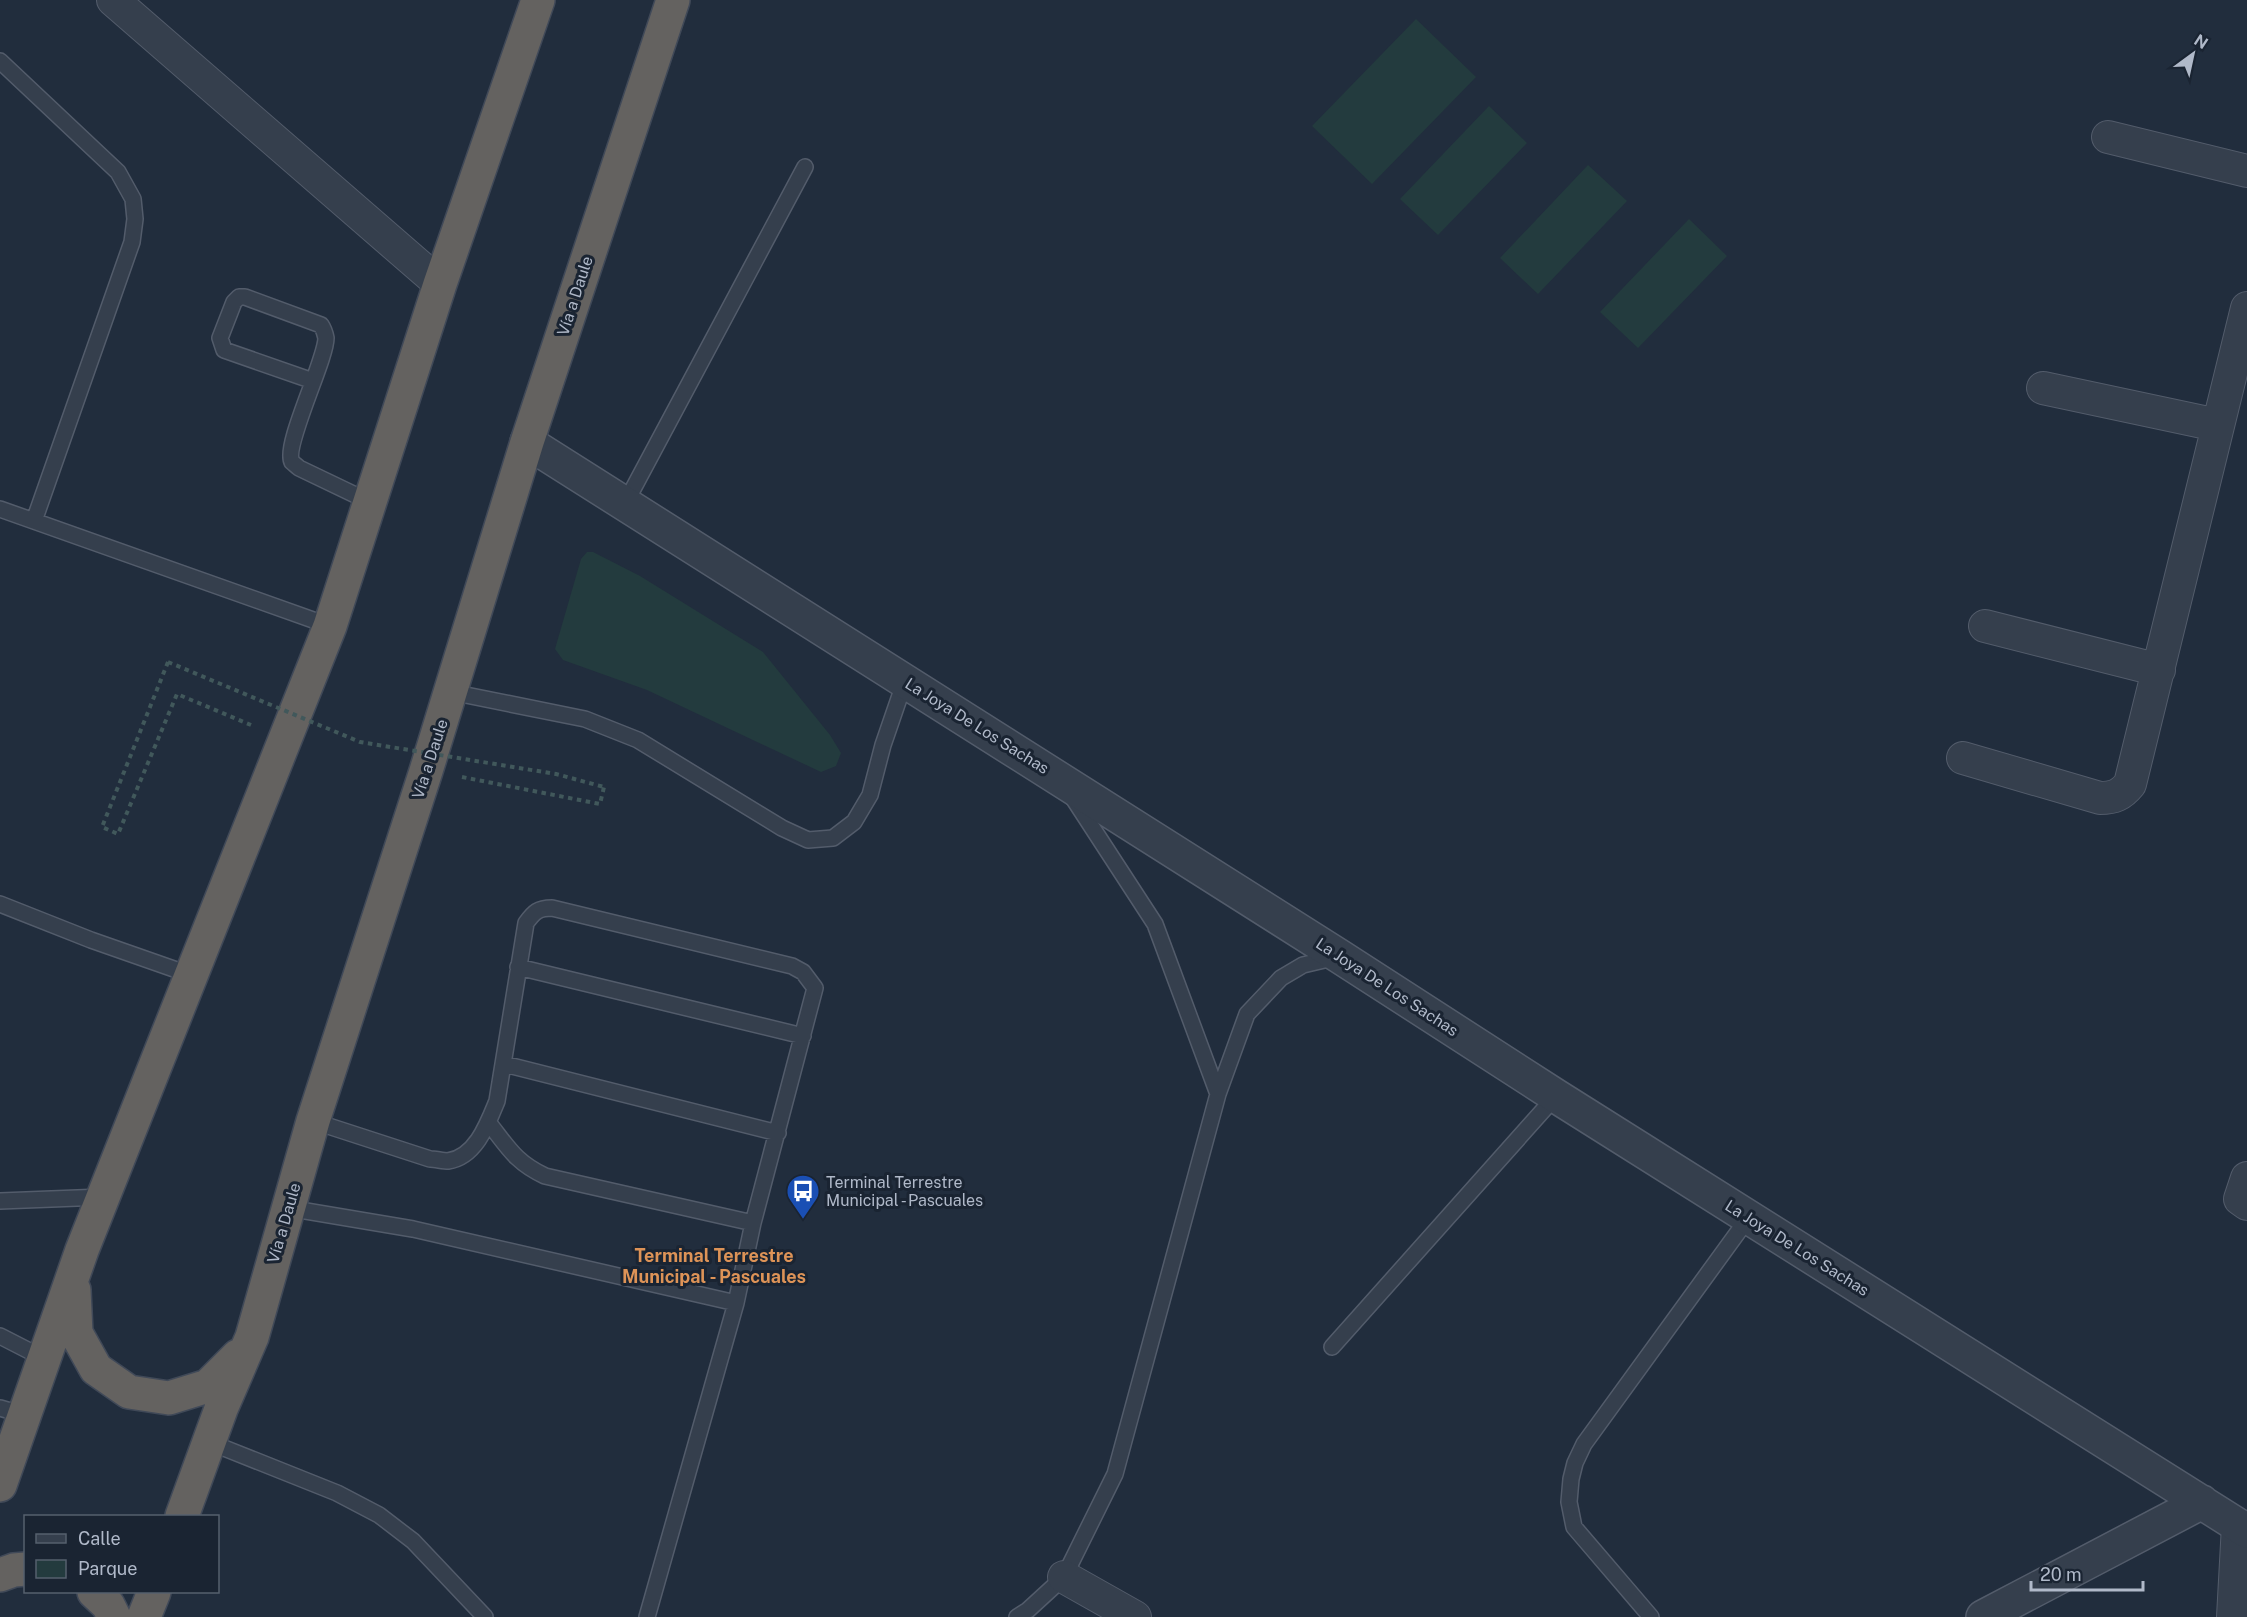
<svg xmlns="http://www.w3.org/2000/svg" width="2247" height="1617" font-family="'Public Sans',sans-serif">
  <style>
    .green { fill: #233b3e }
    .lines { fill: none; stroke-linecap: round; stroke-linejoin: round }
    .service-casing { stroke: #535c6b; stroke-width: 18 }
    .minor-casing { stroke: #535c6b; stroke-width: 34 }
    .tertiary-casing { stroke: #535c6b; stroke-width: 36 }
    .trunk-casing { stroke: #404958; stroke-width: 36 }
    .path { stroke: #41585b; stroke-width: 4; stroke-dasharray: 4.5 4.5; stroke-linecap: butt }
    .service { stroke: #353f4d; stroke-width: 15 }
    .minor { stroke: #353f4d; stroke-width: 32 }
    .tertiary { stroke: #353f4d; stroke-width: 33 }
    .trunk { stroke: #646260; stroke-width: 33 }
    .path-bridge { stroke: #41585b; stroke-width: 4; stroke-dasharray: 4.5 4.5; stroke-linecap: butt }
    .labels { text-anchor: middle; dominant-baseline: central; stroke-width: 6; stroke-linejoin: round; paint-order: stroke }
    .street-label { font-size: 16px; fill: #b0b9c9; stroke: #1a2432 }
    .poi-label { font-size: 16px; fill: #b0b9c9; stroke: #1a2432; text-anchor: start }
    .neighbourhood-label { font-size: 18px; font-weight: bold; fill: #dd9357; stroke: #1a2432 }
  </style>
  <rect width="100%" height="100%" fill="#212d3d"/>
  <path class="green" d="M 1416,19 L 1476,77 L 1372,184 L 1312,126 Z
    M 1489,106 L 1527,143 L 1438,235 L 1400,199 Z
    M 1588,165 L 1627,201 L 1538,294 L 1500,258 Z
    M 1689,219 L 1727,256 L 1638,348 L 1600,312 Z
    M 587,552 L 593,552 L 640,576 L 763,652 L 830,735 L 841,753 L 836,766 L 821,772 L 647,690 L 563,660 L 555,649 L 581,559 Z"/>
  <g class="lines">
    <g class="service-casing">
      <path id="service" d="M 0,61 L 118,172 L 133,199 L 135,219 L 132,242 L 34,521
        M 313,381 L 224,350 L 220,338 L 234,302 L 239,297 L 245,297 L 321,325 C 323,328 325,333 326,338 C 326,360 283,446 292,462 C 294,464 297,466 299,468 L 370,502
        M 626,502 L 805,167
        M 0,509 L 330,626
        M 451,692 L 585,719 L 638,740 L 782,828 L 808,840 L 833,838 L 854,822 L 870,795 L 883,745 L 905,681
        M 0,904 L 91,940 L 191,975
        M 518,967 L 803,1036
        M 504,1064 L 778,1133
        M 1218,1094 L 1247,1014 L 1281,978 L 1303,965 L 1337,957
        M 313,1121 L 430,1159 C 435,1159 443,1161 448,1161 C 476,1157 488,1123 497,1101 L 526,923 C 534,912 538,908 552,908 L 792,966 L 803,972 L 815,988 L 753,1223 L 545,1176 C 515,1162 508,1147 488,1122
        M 0,1201 L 103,1197
        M 288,1208 L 413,1229 L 736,1303
        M 0,1336 L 43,1358
        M 1332,1347 L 1556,1096
        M 0,1408 L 24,1415
        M 209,1442 L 337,1493 L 379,1515 L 413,1541 L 485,1617
        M 647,1617 L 736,1303 L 753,1223
        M 1017,1617 L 1028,1610 L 1064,1577 L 1115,1474 L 1218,1094 L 1155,924 L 1073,798
        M 1651,1617 L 1574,1527 L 1569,1502 L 1571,1479 L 1575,1463 L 1584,1444 L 1749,1217"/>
    </g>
    <g class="minor-casing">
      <path id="minor" d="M 113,0 L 440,284
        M 2108,137 L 2247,171
        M 2043,388 L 2217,425
        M 1985,626 L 2159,670
        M 1963,758 L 2100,798 C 2114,798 2121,795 2130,784 L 2247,308
        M 2247,1178 L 2240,1199 L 2247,1204
        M 1064,1577 L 1135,1617
        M 2233,1617 L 2238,1525"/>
    </g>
    <g class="tertiary-casing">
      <path id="tertiary" d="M 527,442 L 1339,956 L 1556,1096 L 2247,1531
        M 1983,1617 L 2202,1502"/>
    </g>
    <g class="trunk-casing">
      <path id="trunk" d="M 74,1290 L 76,1333 L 96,1369 L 129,1392 L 169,1398 L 208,1386 L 238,1356
        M 0,1485 L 82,1250 L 330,626 L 440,284 L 538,0
        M 182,1516 L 221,1409 L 252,1337 L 313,1121 L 426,771 L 527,442 L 673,0
        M 0,1575 L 14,1570 L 26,1569
        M 94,1592 L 108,1605 L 114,1617
        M 144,1617 L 154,1592"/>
    </g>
    <path class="path" d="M 168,662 L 102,827 L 118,834 L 177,694 L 251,725
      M 462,777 L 600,804 L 604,787"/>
    <use href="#service" class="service"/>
    <use href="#minor" class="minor"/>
    <use href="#tertiary" class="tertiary"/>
    <use href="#trunk" class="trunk"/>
    <path class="path-bridge" d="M 168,662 L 360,742 L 556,774 L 604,787"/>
  </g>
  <defs>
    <g id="bus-pin" transform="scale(1.725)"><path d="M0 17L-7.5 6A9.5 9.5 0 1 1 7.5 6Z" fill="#1a4fb4" stroke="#1a2432"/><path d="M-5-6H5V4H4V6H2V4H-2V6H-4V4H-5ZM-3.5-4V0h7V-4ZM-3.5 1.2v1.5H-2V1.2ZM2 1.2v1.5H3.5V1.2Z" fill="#fff"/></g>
  </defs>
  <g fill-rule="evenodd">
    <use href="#bus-pin" x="803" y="1191"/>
  </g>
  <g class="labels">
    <g class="street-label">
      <text transform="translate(575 296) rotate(-72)">Vía a Daule</text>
      <text transform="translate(977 726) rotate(32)">La Joya De Los Sachas</text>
      <text transform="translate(430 759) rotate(-72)">Vía a Daule</text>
      <text transform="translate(1387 987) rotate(33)">La Joya De Los Sachas</text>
      <text transform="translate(284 1223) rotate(-74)">Vía a Daule</text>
      <text transform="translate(1797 1248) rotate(32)">La Joya De Los Sachas</text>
    </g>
    <g class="poi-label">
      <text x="826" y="1182">Terminal Terrestre<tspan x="826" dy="18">Municipal - Pascuales</tspan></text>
    </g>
    <g class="neighbourhood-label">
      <text x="714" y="1255">Terminal Terrestre<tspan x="714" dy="21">Municipal - Pascuales</tspan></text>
    </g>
  </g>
  <rect x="24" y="1515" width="195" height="78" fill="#1a2432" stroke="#56606e" stroke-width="1.5"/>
  <rect x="36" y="1534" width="30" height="9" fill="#353f4d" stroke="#56606e" stroke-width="1.5"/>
  <text x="78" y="1545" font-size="18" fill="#b0b9c9">Calle</text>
  <rect x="36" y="1560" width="30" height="18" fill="#233b3e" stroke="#56606e" stroke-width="1.5"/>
  <text x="78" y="1575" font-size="18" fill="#b0b9c9">Parque</text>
  <g transform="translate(2193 54) rotate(33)" stroke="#1a2432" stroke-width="4.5" paint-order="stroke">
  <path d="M0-4.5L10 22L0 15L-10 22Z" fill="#b0b9c9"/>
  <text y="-9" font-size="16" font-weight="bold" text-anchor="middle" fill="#b0b9c9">N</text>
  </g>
  <path d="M2031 1581v9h112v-9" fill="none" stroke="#b0b9c9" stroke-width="3"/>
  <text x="2040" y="1581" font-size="18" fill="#b0b9c9" stroke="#1a2432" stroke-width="4.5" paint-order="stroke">20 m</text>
</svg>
